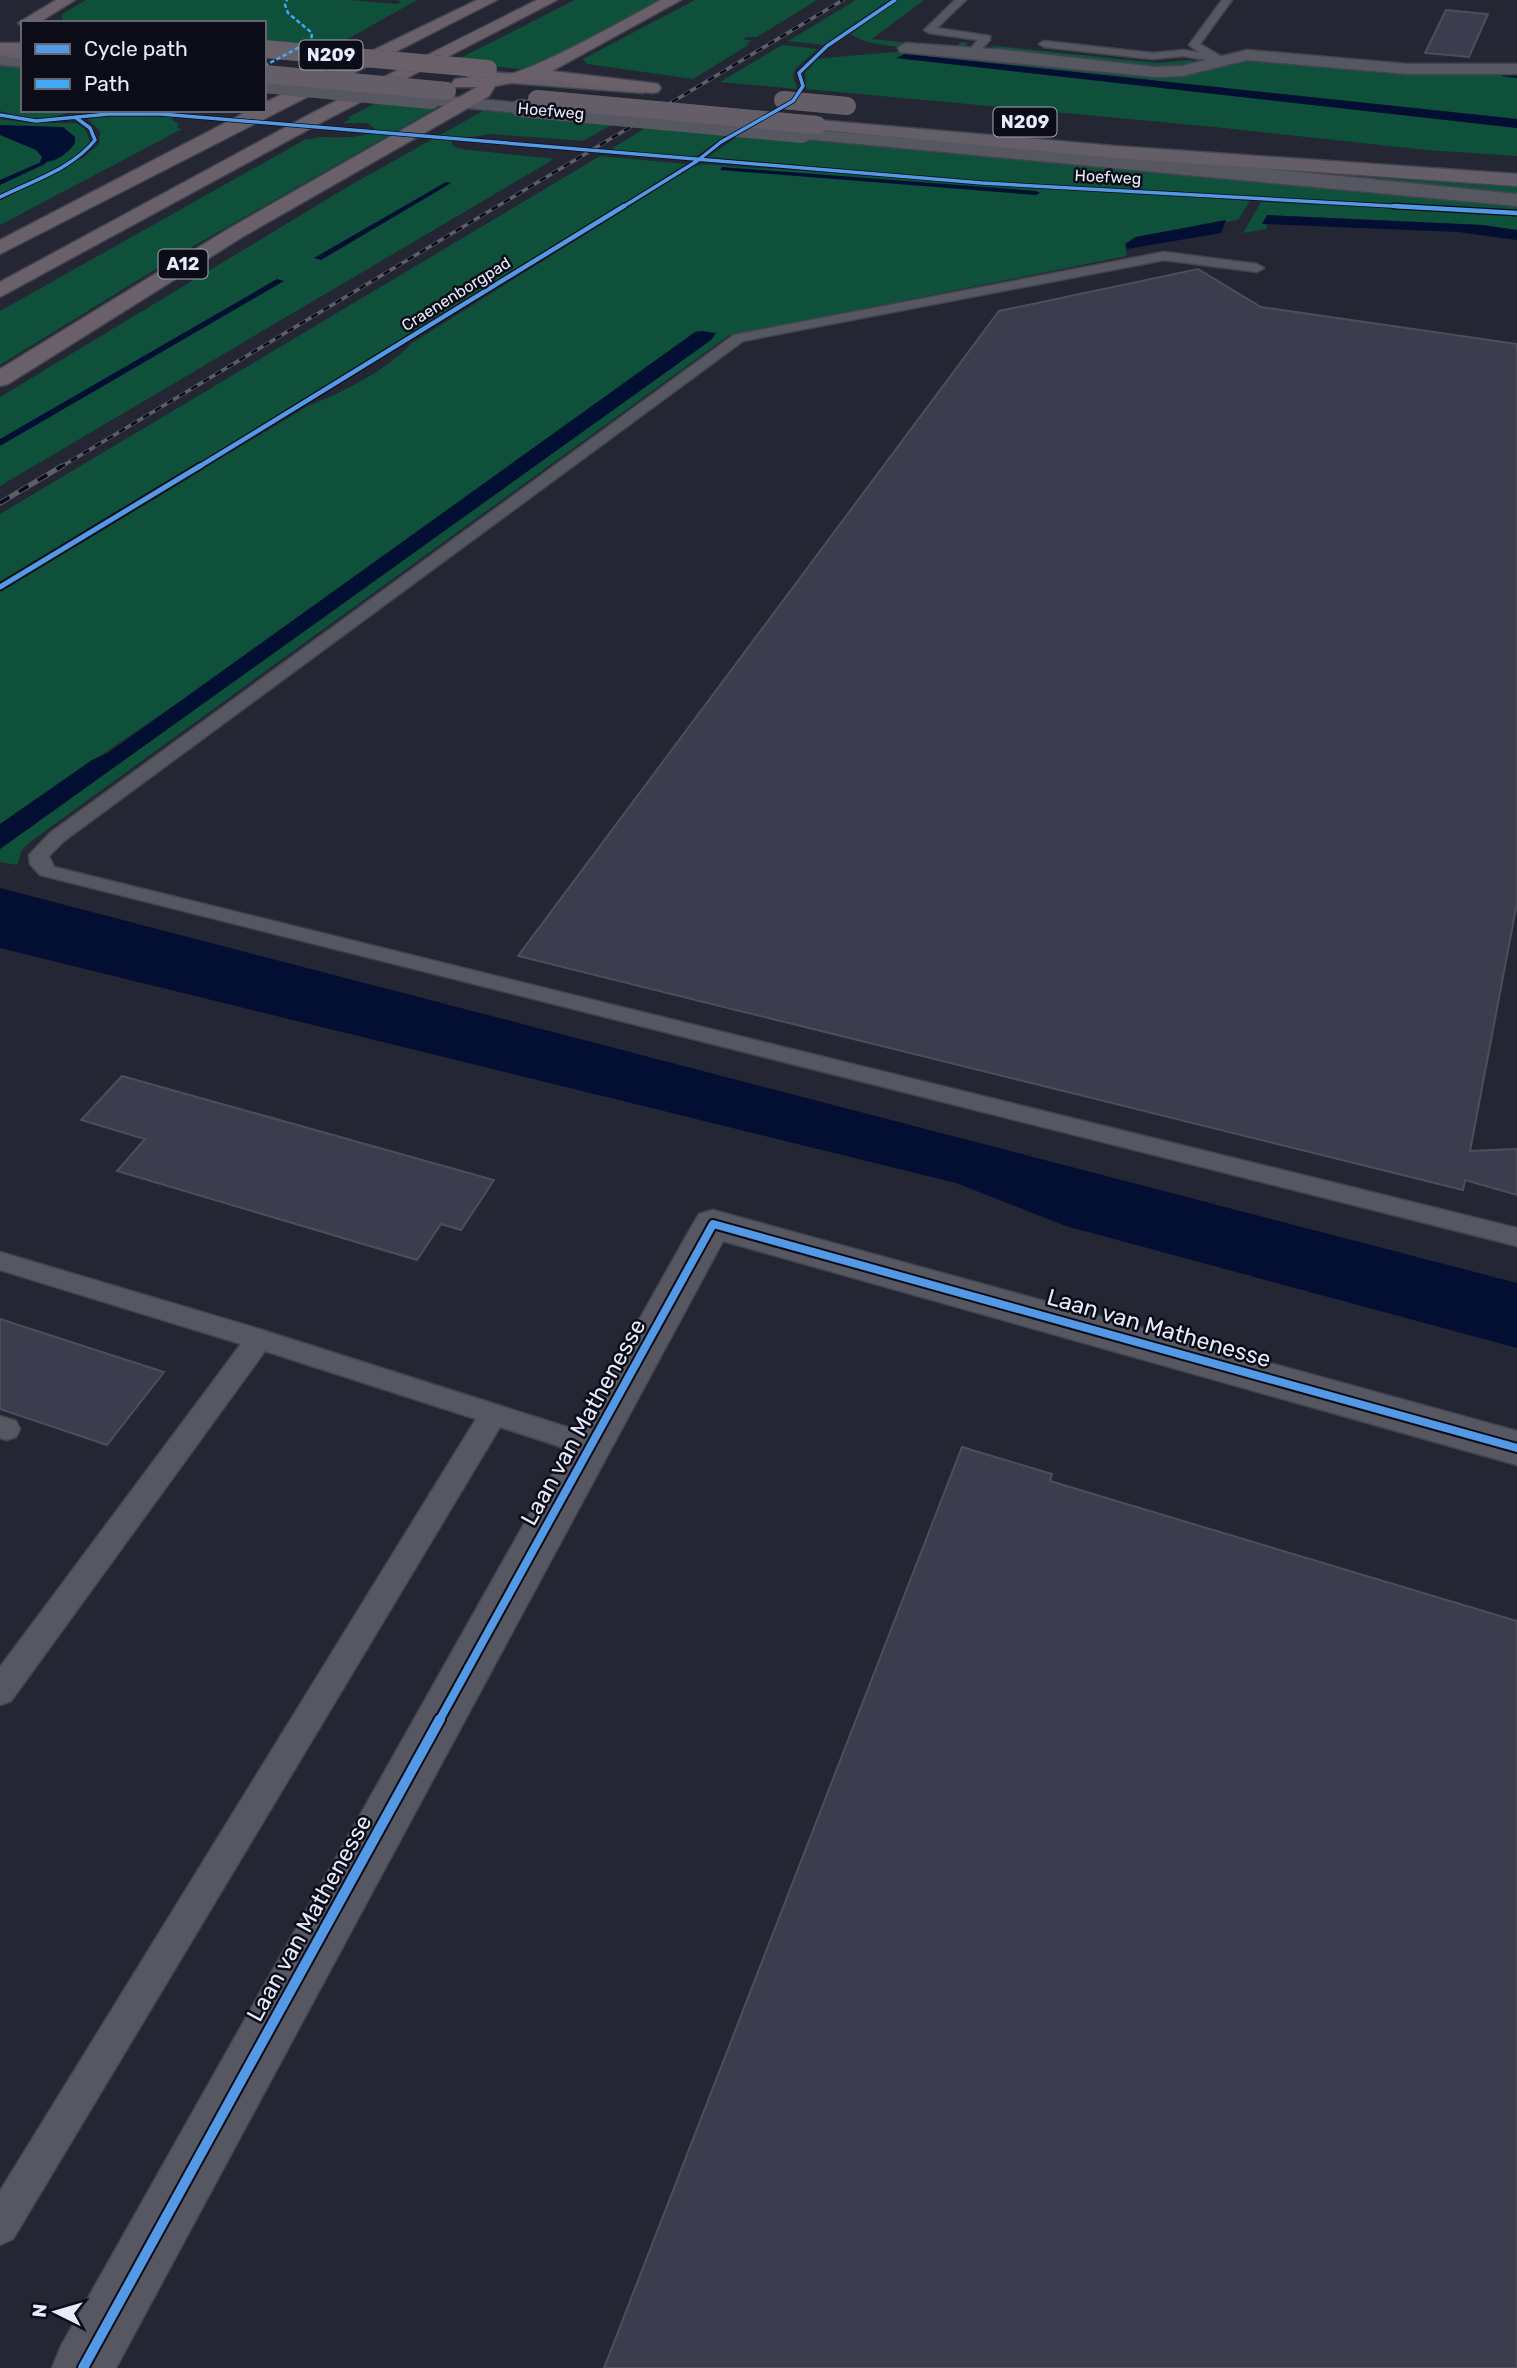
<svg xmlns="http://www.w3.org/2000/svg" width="1517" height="2368" font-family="Rubik,sans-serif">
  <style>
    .green { fill: #0e5039 }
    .water { fill: #030e33 }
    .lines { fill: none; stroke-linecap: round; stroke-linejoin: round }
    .stream { fill: #030e33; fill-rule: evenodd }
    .building { fill: #3b3d4f; stroke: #4c4e59; stroke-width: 2 }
    .lane-casing { stroke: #424450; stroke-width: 3 }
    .street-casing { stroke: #424450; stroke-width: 3 }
    .primary-casing { stroke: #424450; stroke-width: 3 }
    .highway-casing { stroke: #424450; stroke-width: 3 }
    .lane { fill: #565761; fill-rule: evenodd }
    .street { fill: #565761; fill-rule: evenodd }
    .primary { fill: #645e68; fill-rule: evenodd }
    .highway { fill: #69606a; fill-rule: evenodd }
    .rail-far1-casing { stroke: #5d5f68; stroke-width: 3.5 }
    .rail-casing { stroke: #5d5f68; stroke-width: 5 }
    .rail-far1 { stroke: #0b0c17; stroke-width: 2.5; stroke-dasharray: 7; stroke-linecap: butt }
    .rail { stroke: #0b0c17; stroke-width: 3.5; stroke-dasharray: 11; stroke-linecap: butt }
    .street-bridge-casing { stroke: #424450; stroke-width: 18; stroke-linecap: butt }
    .primary-bridge-casing { stroke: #424450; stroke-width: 18; stroke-linecap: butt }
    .highway-bridge-casing { stroke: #424450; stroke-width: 18; stroke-linecap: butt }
    .street-bridge { stroke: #565761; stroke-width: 18 }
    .primary-bridge { stroke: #645e68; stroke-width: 18 }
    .highway-bridge { stroke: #69606a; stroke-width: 18 }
    .quiet { stroke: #3fa9f5; stroke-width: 2.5; stroke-dasharray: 4.5 2.5; stroke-linecap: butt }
    .cycleway-far4-casing { stroke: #0b0c17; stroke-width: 5 }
    .cycleway-far3-casing { stroke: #0b0c17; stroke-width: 7 }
    .cycleway-far2-casing { stroke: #0b0c17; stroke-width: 9 }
    .cycleway-far1-casing { stroke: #0b0c17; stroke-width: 12 }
    .cycleway-casing { stroke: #0b0c17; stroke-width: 14 }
    .cycleway-far4 { stroke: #5399e6; stroke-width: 3.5 }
    .cycleway-far3 { stroke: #5399e6; stroke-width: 4.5 }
    .cycleway-far2 { stroke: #5399e6; stroke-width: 5 }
    .cycleway-far1 { stroke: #5399e6; stroke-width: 8 }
    .cycleway { stroke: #5399e6; stroke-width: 10 }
    .labels { text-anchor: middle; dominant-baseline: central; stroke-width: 5; stroke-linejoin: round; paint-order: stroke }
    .far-street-label { font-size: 16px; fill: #e8ebfc; stroke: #0b0c17 }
    .shield { fill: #0b0c17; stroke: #a6a8b7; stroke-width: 2 }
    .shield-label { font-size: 18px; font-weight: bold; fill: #e8ebfc }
    .near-street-label { font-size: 23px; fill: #e8ebfc; stroke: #0b0c17 }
  </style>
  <rect width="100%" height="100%" fill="#242633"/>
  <path class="green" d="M 86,0 L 350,0 L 398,4 L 401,1 L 395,0 L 417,0 L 328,50 L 264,45 L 264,23 L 62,21 L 62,14 Z
    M 575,0 L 661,0 L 529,70 L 452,62 Z
    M 695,0 L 817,0 L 757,37 L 746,37 L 743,40 L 752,40 L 747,43 L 750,44 L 693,79 L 587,64 L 583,59 Z
    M 856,0 L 889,0 L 823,45 L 788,41 Z
    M 898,0 L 924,0 L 872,39 L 937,46 L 958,45 L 960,42 L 968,43 L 964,48 C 937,47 871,51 851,34 Z
    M 782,45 L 818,49 L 795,69 L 793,75 L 797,89 L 720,82 Z
    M 987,45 L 1158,63 L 1189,60 L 1198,62 L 1161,68 L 1006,52 Z
    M 907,51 L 1142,74 L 1251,58 L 1392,73 L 1517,72 L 1517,119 L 905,54 L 897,58 L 1517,128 L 1517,156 L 1426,150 L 1214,127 L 806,89 L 805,73 L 818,59 L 824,58 Z
    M 0,63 L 23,65 L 23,110 L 74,110 C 51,121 23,121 0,111 Z
    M 380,101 L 442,105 L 197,244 L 0,365 L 0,311 L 306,139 C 313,140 316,137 322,137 C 340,137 356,139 373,132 L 374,128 L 367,123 L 343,123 L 350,119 L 347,118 Z
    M 488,108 L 617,122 L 583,141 L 491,134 L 452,140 L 452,145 L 460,149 L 554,159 L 0,486 L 0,397 L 349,186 Z
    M 121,115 L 173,117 L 172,120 L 179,124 L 177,128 L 182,129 L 0,225 L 0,201 L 84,157 L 99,144 L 100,131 L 88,119 Z
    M 0,119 L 29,123 L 76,123 L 85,129 L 90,141 C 79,162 22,183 0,194 Z
    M 650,125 L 729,133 L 695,157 L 690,158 L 615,152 L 616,150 L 611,149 Z
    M 741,134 C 1000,159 1259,178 1517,205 L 1517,210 L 980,181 L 708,157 Z
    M 600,156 L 686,164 L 400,342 L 0,583 L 0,514 Z
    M 703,164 L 1250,201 L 1238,220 L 1136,237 L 1125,244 L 1127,256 L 728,336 L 30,842 L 22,850 L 17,865 L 0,862 L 0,849 L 711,340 L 0,824 L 0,591 L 308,406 C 347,390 382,373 412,343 L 693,167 Z
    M 1350,176 L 1517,187 L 1517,195 L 1345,177 Z
    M 1261,202 L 1517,214 L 1517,230 L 1482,225 L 1267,215 L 1263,224 L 1268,224 L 1266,229 L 1243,233 Z"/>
  <path class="water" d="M 905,54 L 1517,119 L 1517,128 L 896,58 Z
    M 0,125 L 63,127 L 75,137 L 75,143 C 68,154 53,164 40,162 L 42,157 L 36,150 L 0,135 Z
    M 1267,215 L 1482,225 L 1517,230 L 1517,240 L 1458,232 L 1262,224 Z
    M 1226,220 L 1221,233 L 1127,249 L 1125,244 L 1136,237 Z
    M 702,331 L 716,333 L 711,340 L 0,849 L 0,824 L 92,760 L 108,753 L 695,332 Z
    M 0,888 L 1517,1283 L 1517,1348 L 1066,1226 L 956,1183 L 0,948 Z"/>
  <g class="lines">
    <path class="stream" d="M 1503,73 L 1517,74 L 1517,78 L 1501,76 Z
      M 52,148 L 57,149 L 45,164 L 0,185 L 0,180 L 41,162 Z
      M 722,167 L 1036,191 L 1040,193 L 1036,195 L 720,170 Z
      M 446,182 L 451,183 L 321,260 L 314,258 Z
      M 277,279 L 284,281 L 0,446 L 0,439 Z"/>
  </g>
  <path class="building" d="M 1446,10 L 1488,14 L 1469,57 L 1425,53 Z
    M 1198,269 L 1261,307 L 1517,344 L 1517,903 L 1470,1151 L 1517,1149 L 1517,1195 L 1465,1180 L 1463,1190 L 518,956 L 999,311 Z
    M 122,1076 L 494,1180 L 461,1230 L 441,1224 L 417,1260 L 117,1171 L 145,1139 L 81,1120 Z
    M 0,1319 L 164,1372 L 107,1445 L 0,1409 Z
    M 962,1447 L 1052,1474 L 1050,1481 L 1517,1621 L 1517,2368 L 604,2368 Z"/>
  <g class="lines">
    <g class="lane-casing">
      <path id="lane" d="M 955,0 L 966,0 L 937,28 L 990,36 L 990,40 L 976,55 L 967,53 L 978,40 L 929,33 L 924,30 Z
        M 1222,0 L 1232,0 L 1200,44 L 1224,58 L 1225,60 L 1220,63 L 1184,56 L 1152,59 L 1044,47 L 1039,44 L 1044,41 L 1152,53 L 1184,50 L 1200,53 L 1189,45 Z
        M 1164,252 L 1257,264 L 1264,268 L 1257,272 L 1164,260 L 743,341 L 64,841 L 49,856 L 54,867 L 1517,1228 L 1517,1246 L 40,875 L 30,864 L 29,855 L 50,833 L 734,335 Z
        M 0,1252 L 259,1329 L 592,1435 L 602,1438 L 606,1446 L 602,1454 L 592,1457 L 500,1427 L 13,2239 L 0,2245 L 0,2191 L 476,1419 L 265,1351 L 11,1701 L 0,1705 L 0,1667 L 241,1344 L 0,1270 Z
        M 0,1416 L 16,1421 L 20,1429 L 16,1437 L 6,1440 L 0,1438 Z"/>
    </g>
    <g class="street-casing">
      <path id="street" d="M 906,43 L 1004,50 L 1156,67 L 1182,66 L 1247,50 L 1407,64 L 1517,64 L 1517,74 L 1407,74 L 1247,60 L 1182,76 L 1156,77 L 900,52 L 898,48 Z
        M 0,55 L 23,57 L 23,67 L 0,65 Z
        M 431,95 L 520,103 L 529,108 L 520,113 L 425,104 L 422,100 Z
        M 802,129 L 1260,168 L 1517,194 L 1517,206 L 796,138 L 793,134 L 796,130 Z
        M 713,1210 L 1517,1431 L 1517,1465 L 723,1241 L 116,2368 L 52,2368 L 61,2346 L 693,1224 L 699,1214 Z"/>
    </g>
    <g class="primary-casing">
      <path id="primary" d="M 0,46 L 23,49 L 23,59 L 0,56 Z
        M 476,71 L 643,83 L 652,88 L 643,93 L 470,80 L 467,76 Z
        M 817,120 L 1115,146 L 1517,174 L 1517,186 L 1115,158 L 811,129 L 808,125 L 811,121 Z"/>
    </g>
    <g class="highway-casing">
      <path id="highway" d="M 56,0 L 75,0 L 38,23 L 23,23 L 23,27 L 18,23 Z
        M 477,0 L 497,0 L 0,254 L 0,240 L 250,110 L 264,110 L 264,103 Z
        M 537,0 L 557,0 L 324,121 L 0,297 L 0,282 L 312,113 Z
        M 661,0 L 681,0 L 552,71 L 652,83 L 658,84 L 661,88 L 658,92 L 652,93 L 533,79 L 495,86 L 489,96 L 244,236 L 8,384 L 0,386 L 0,369 L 230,228 L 477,87 L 455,87 L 452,83 L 455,79 L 474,77 L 476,72 L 482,71 C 485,72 487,75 491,76 C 512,85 636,13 661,0 Z
        M 0,43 L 23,43 L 23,53 L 0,53 Z"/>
    </g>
    <use href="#lane" class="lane"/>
    <use href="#street" class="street"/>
    <use href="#primary" class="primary"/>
    <use href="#highway" class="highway"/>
    <g class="rail-far1-casing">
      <path id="rail-far1" d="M 59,468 L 843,0"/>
    </g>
    <g class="rail-casing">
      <path id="rail" d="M 0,503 L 62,466"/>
    </g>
    <use href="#rail-far1" class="rail-far1"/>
    <use href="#rail" class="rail"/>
    <g class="street-bridge-casing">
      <path id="street-bridge" d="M 264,84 L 431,100
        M 520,108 L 802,134"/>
    </g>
    <g class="primary-bridge-casing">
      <path id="primary-bridge" d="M 264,74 L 447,91
        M 537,99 L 817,125
        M 783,100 L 847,106"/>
    </g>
    <g class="highway-bridge-casing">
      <path id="highway-bridge" d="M 264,49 L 488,69"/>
    </g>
    <use href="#street-bridge" class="street-bridge"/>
    <use href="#primary-bridge" class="primary-bridge"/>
    <use href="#highway-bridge" class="highway-bridge"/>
    <path class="quiet" d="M 264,66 L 311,41 L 312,33 L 288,13 L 285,5 L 287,0"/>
    <g class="cycleway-far4-casing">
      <path id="cycleway-far4" d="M 0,115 L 36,121 L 109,114 L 161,114 L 982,183 L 1426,208
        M 0,197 C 32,181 72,169 95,140 L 90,128 L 75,117
        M 621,208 L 697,161 L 721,142 L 793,101 L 803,86 L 799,73 L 827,46 L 895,0"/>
    </g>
    <g class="cycleway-far3-casing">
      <path id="cycleway-far3" d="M 1394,206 L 1517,213
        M 197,468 L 624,206"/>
    </g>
    <g class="cycleway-far2-casing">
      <path id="cycleway-far2" d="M 0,587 L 200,466"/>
    </g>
    <g class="cycleway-far1-casing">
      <path id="cycleway-far1" d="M 439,1721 L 713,1224 L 1517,1448"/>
    </g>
    <g class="cycleway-casing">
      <path id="cycleway" d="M 83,2368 L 440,1719"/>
    </g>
    <use href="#cycleway-far4" class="cycleway-far4"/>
    <use href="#cycleway-far3" class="cycleway-far3"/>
    <use href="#cycleway-far2" class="cycleway-far2"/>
    <use href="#cycleway-far1" class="cycleway-far1"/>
    <use href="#cycleway" class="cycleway"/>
  </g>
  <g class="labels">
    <g class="far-street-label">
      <text transform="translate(551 111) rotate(5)">Hoefweg</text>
      <text transform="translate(1108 177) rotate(3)">Hoefweg</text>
      <text transform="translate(456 294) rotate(-32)">Craenenborgpad</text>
    </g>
    <g class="shield">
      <rect x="299.5" y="40.5" width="63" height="29" rx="5"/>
      <rect x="993.5" y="107.5" width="63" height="29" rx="5"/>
      <rect x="158.5" y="249.5" width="49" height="29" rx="5"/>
    </g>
    <g class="shield-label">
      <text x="331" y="55">N209</text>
      <text x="1025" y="122">N209</text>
      <text x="183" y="264">A12</text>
    </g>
    <g class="near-street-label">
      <text transform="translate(1159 1328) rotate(16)">Laan van Mathenesse</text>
      <text transform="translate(583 1422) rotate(-61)">Laan van Mathenesse</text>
      <text transform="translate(309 1918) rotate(-61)">Laan van Mathenesse</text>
    </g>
  </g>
  <rect x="21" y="21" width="245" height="91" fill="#0b0c17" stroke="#636573" stroke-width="2"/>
  <rect x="35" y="44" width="35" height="10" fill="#5399e6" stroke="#636573" stroke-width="2"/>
  <text x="84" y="56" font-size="21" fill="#e8ebfc">Cycle path</text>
  <rect x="35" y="79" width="35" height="10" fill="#3fa9f5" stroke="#636573" stroke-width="2"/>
  <text x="84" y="91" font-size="21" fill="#e8ebfc">Path</text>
  <g transform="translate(56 2312) rotate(275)" stroke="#0b0c17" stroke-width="5" paint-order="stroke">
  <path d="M0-5L12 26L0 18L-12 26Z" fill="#e8ebfc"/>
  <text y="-10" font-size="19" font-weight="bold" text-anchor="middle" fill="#e8ebfc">N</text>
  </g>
</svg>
